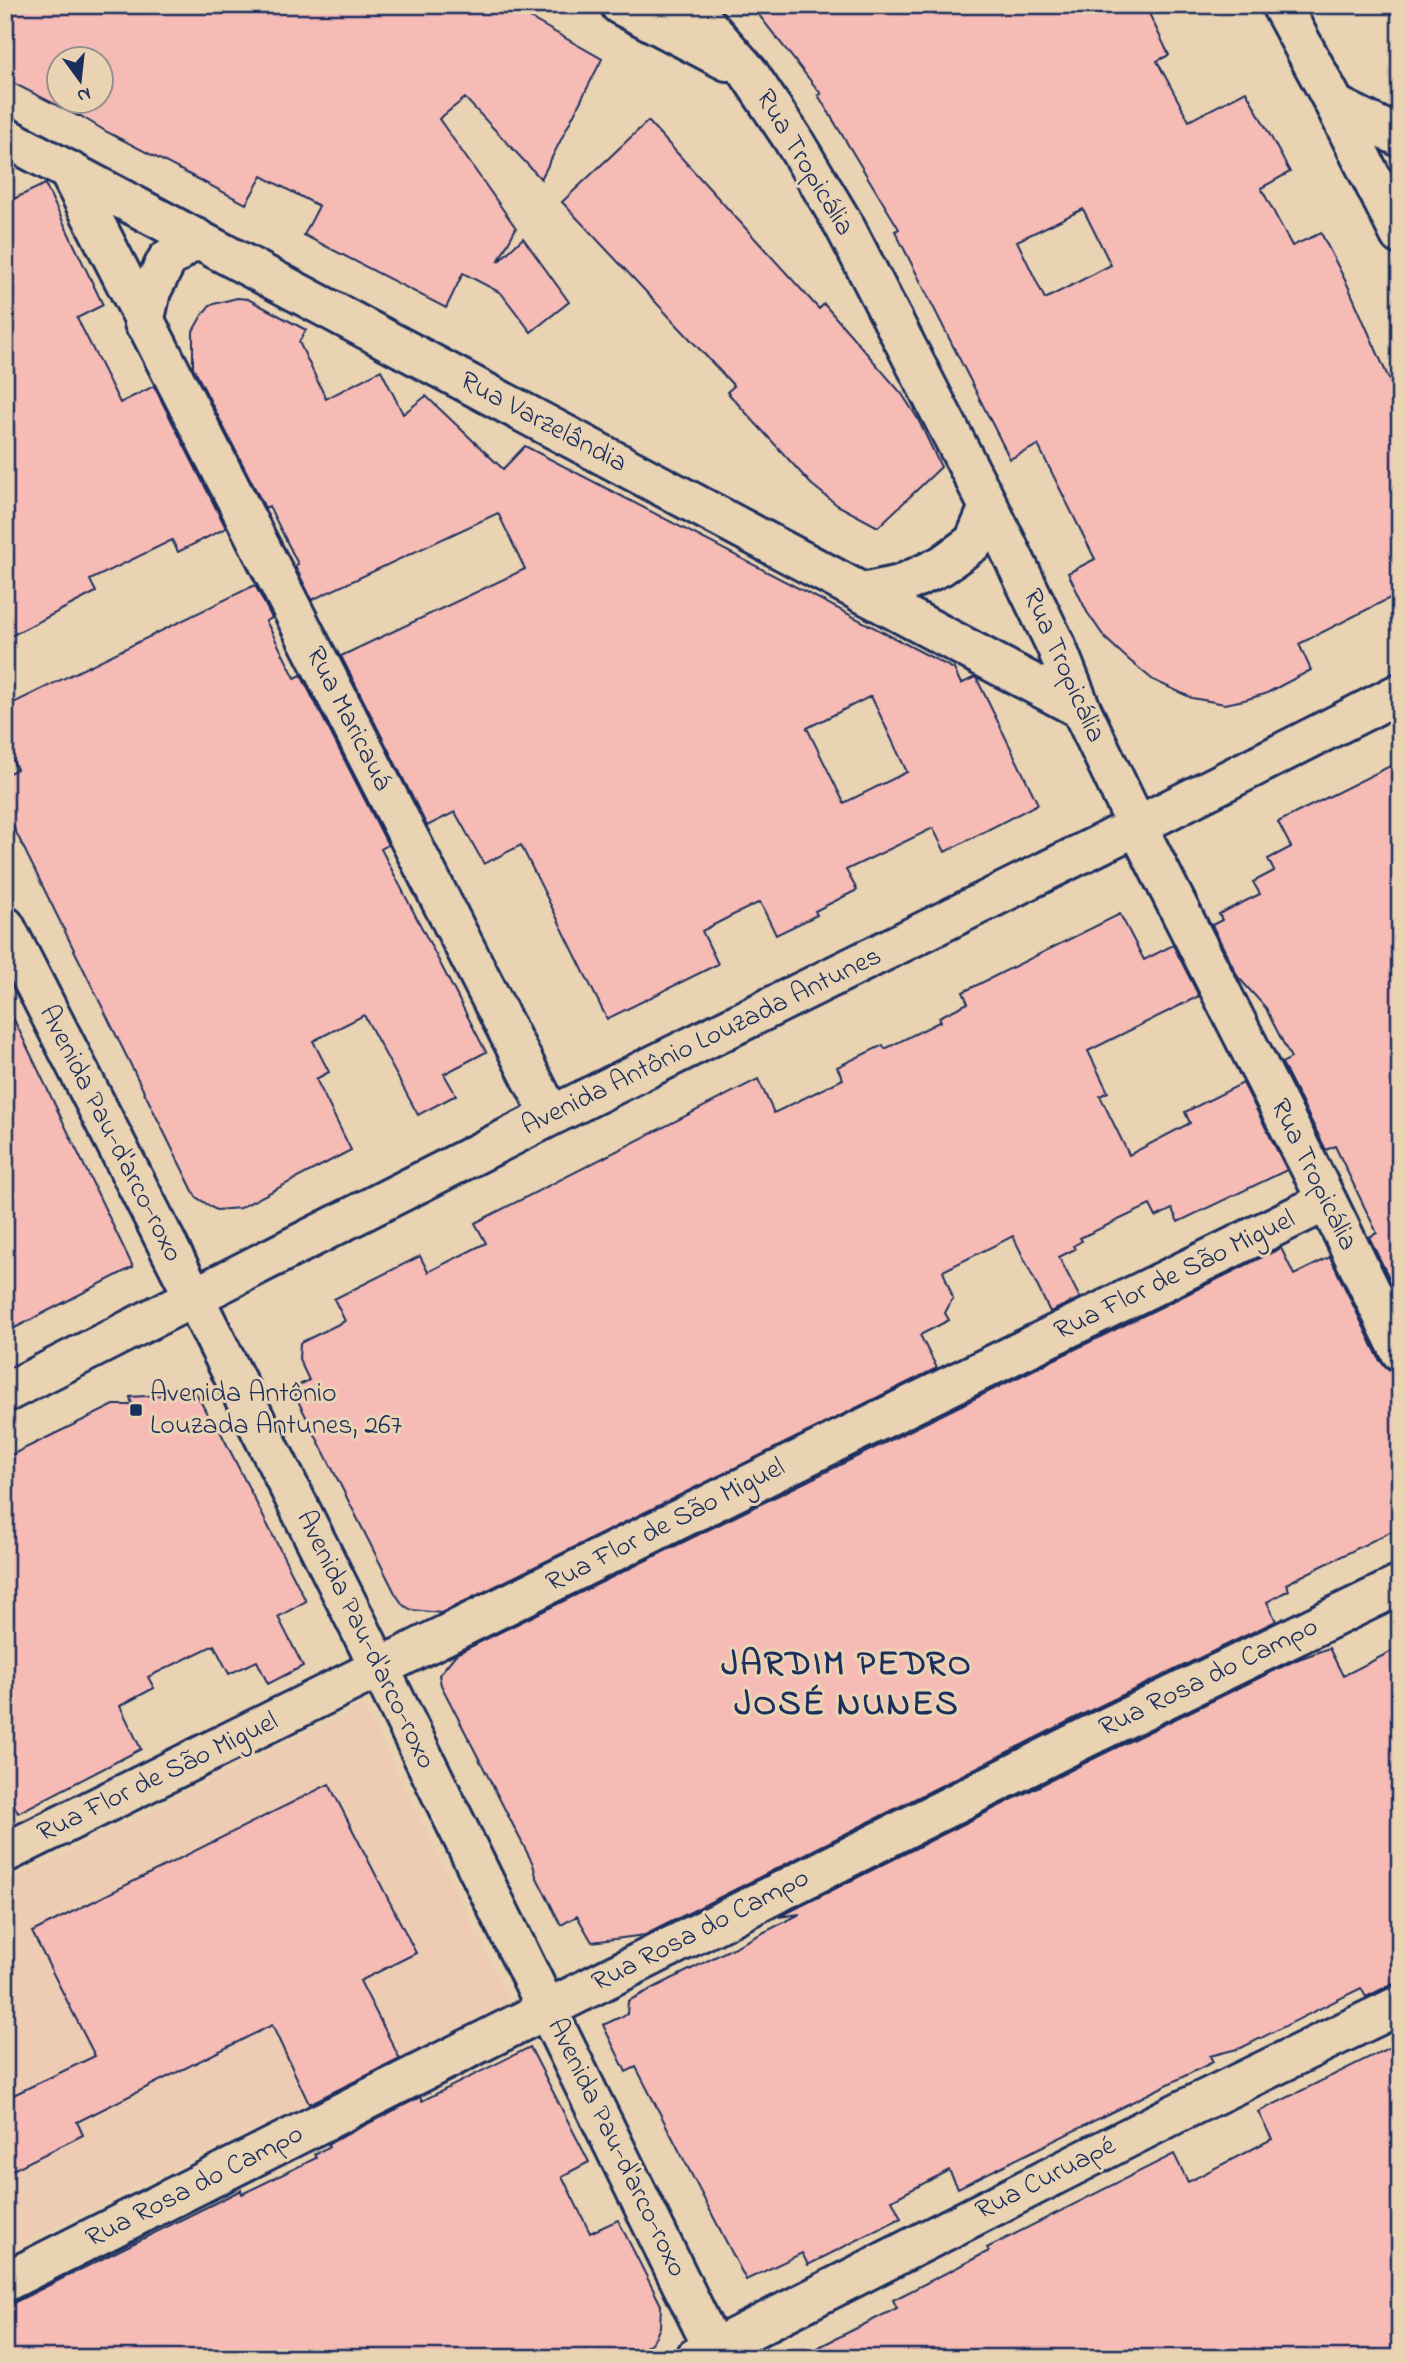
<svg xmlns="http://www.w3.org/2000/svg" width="1405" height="2363" font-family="'Indie Flower',sans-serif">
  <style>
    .built { fill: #eeccb4 }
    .building { fill: #f7bbb5; stroke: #1b2f5e; stroke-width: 2; fill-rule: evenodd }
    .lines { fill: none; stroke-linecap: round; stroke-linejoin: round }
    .minor-casing { stroke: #1b2f5e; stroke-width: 44 }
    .tertiary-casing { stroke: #1b2f5e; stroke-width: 44 }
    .minor { stroke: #ead3b3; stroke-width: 38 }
    .tertiary { stroke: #ead3b3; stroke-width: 38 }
    .poi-dot { fill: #1b2f5e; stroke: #ead3b3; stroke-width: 2.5 }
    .labels { text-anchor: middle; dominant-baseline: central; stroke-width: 6; stroke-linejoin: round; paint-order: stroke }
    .street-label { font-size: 28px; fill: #1b2f5e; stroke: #ead3b3 }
    .poi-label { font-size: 28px; fill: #1b2f5e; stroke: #ead3b3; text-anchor: start }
    .district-label { font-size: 35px; font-weight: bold; letter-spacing: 2px; fill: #1b2f5e; stroke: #ead3b3 }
  </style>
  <rect width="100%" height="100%" fill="#ead3b3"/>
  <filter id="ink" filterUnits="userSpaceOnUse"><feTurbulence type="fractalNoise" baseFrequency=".0143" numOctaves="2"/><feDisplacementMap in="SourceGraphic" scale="14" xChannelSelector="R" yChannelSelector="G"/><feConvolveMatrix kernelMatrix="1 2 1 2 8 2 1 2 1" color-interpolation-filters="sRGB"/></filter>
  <g filter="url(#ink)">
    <path class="built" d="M 364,1705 L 511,2003 L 5,2252 L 5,1883 Z"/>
    <path class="building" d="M 5,5 L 507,5 L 602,59 L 541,179 L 465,98 L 439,119 L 516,228 L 498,262 L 523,238 L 569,302 L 531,332 L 501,293 L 463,273 L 446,308 L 304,235 L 319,206 L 262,176 L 246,204 L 107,132 L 79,115 L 78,116 L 5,79 ZM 60,60 L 102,60 L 102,102 L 60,102 Z
      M 751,5 L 1145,5 L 1169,55 L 1157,61 L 1189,121 L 1246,91 L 1290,172 L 1261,188 L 1292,246 L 1321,233 L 1348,286 L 1400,404 L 1400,593 L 1299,644 L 1311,670 L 1265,694 L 1244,700 L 1225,704 L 1192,698 L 1153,680 L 1129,660 L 1105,638 L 1087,612 L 1068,573 L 1095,559 L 1038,445 L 1010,459 L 895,231 L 899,229 L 818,95 L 821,94 ZM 1083,209 L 1111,265 L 1045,299 L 1017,241 Z
      M 648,121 L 819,309 L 824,304 L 902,394 L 918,419 L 941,467 L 878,527 L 837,505 L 811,484 L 727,392 L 734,386 L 562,202 Z
      M 45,184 L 103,305 L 77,318 L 120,403 L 154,386 L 226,528 L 178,552 L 172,540 L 90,580 L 96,592 L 5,639 L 5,203 Z
      M 237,298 L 248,299 L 306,330 L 299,342 L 326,399 L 381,370 L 403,414 L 426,396 L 503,469 L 525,446 L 954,669 L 961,684 L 975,677 L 977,679 L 1038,804 L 945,852 L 933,828 L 846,870 L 857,890 L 815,911 L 817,915 L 776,935 L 760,902 L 731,916 L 702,931 L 718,964 L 607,1019 L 521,845 L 484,864 L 455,812 L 427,826 L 341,656 L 525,569 L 498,513 L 312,600 L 295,566 L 298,564 L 269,506 L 265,508 L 193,367 L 193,331 L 202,315 L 210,305 ZM 871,696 L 907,772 L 844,803 L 807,728 Z
      M 255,585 L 272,618 L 266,621 L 295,678 L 301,675 L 388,845 L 381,849 L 486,1052 L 444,1074 L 456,1095 L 418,1115 L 364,1015 L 313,1041 L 329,1072 L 316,1079 L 351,1150 L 240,1208 L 216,1210 L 196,1197 L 5,810 L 5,775 L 17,769 L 5,744 L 5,707 Z
      M 1400,761 L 1400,1300 L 1369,1237 L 1377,1233 L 1335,1146 L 1326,1150 L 1282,1063 L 1291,1058 L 1271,1019 L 1266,1008 L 1238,977 L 1212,925 L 1222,920 L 1219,914 L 1260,894 L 1253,882 L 1274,871 L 1268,859 L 1291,847 L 1278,822 Z
      M 1120,914 L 1144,960 L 1173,945 L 1199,996 L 1088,1051 L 1108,1092 L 1100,1096 L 1129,1155 L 1190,1123 L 1185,1112 L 1243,1083 L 1287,1170 L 1178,1222 L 1172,1209 L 1156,1217 L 1150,1205 L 1080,1238 L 1082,1241 L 1073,1246 L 1075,1249 L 1059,1257 L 1080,1298 L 1050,1312 L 1013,1236 L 943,1271 L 953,1298 L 945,1313 L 949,1320 L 920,1335 L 937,1368 L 441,1613 L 412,1610 L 403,1605 L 395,1593 L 292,1389 L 309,1380 L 299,1359 L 300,1343 L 345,1321 L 334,1299 L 420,1256 L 428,1272 L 486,1243 L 475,1223 L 758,1079 L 774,1113 L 843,1079 L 837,1067 L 883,1045 L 885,1049 L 941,1021 L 939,1017 L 968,1003 L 963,992 Z
      M 5,1001 L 133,1267 L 5,1333 Z
      M 1281,1248 L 1294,1275 L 1330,1257 L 1380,1361 L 1388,1369 L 1400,1373 L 1400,1527 L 1286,1584 L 1289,1590 L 1267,1602 L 1276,1621 L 1075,1718 L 645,1935 L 592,1942 L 577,1916 L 561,1925 L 536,1876 L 533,1864 L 441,1685 L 439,1675 L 456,1654 Z
      M 196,1393 L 214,1427 L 217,1425 L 306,1601 L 278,1617 L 303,1666 L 268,1684 L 257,1661 L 229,1674 L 214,1645 L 148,1677 L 154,1688 L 120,1706 L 141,1749 L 18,1813 L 5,1787 L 5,1458 L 114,1405 L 132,1405 L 130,1397 Z
      M 1400,1647 L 1400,1783 L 1391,1787 L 1400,1805 L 1400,1983 L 1390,1985 L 1366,1997 L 1361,1988 L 1241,2048 L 1210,2056 L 1213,2062 L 958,2188 L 949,2170 L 892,2200 L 901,2218 L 808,2265 L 802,2253 L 746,2280 L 636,2067 L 626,2072 L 603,2025 L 627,2014 L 628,2001 L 800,1914 L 779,1917 L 1095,1758 L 1296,1660 L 1329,1648 L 1343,1676 Z
      M 329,1784 L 416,1953 L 360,1981 L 400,2059 L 309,2104 L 272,2025 L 77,2122 L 83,2135 L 5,2174 L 5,2099 L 95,2056 L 32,1932 Z
      M 1400,2042 L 1400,2358 L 797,2358 L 897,2308 L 893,2300 L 989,2251 L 987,2248 L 1174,2154 L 1188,2182 L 1272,2139 L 1258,2112 Z
      M 530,2047 L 589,2162 L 562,2176 L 590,2233 L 618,2220 L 661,2305 L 660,2327 L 656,2336 L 651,2343 L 630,2358 L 5,2358 L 5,2307 L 241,2190 L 242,2194 L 316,2158 L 314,2154 L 329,2147 L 328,2144 L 420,2097 L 422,2101 Z"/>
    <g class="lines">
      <g class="minor-casing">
        <path id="minor" d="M 620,5 L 727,61
          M 689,5 L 748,72 L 792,138 L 844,225 L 989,507 L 1056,646 L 1081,709 L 1137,826 L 1327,1201 L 1400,1351
          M 1335,105 L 1400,137
          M 5,137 L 1081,709
          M 68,170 L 551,1116
          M 144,323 L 151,291 L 167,260 L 196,238
          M 862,593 L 900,585 L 941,566 L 974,542 L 989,507
          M 5,926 L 194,1297 L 380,1669 L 718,2358
          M 5,1393 L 551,1116 L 1137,826 L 1400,693
          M 5,1853 L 813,1453 L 1327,1201
          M 5,2282 L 1085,1738 L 1400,1585
          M 695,2358 L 1175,2114 L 1400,2005"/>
      </g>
      <g class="tertiary-casing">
        <path id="tertiary" d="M 1281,5 L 1335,105 L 1400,235"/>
      </g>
      <use href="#minor" class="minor"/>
      <use href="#tertiary" class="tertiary"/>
    </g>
  </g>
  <rect class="poi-dot" x="129" y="1403" width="14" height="14" rx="3.5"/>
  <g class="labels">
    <g class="street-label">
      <text transform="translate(804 163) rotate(59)">Rua Tropicália</text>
      <text transform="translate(543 423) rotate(28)">Rua Varzelândia</text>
      <text transform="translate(1063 666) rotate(66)">Rua Tropicália</text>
      <text transform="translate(348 719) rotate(63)">Rua Maricauá</text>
      <text transform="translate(702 1042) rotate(-26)">Avenida Antônio Louzada Antunes</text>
      <text transform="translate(110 1134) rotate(63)">Avenida Pau-d'arco-roxo</text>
      <text transform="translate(1313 1175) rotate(64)">Rua Tropicália</text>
      <text transform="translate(1175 1276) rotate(-26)">Rua Flor de São Miguel</text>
      <text transform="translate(666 1526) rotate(-27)">Rua Flor de São Miguel</text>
      <text transform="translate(365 1640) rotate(64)">Avenida Pau-d'arco-roxo</text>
      <text transform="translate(1209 1678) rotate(-26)">Rua Rosa do Campo</text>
      <text transform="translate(158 1778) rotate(-26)">Rua Flor de São Miguel</text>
      <text transform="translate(701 1931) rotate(-27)">Rua Rosa do Campo</text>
      <text transform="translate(616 2148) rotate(64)">Avenida Pau-d'arco-roxo</text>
      <text transform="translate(1046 2179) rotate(-27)">Rua Curuapé</text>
      <text transform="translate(195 2187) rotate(-27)">Rua Rosa do Campo</text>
    </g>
    <g class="poi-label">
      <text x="150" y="1394">Avenida Antônio<tspan x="150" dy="32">Louzada Antunes, 267</tspan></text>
    </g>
    <g class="district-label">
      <text x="847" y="1665">JARDIM PEDRO<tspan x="847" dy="40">JOSÉ NUNES</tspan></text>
    </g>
  </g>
  <rect width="1405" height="2363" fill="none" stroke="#ead3b3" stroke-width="28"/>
  <rect x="14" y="14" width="1377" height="2335" fill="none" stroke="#1b2f5e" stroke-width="2.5" filter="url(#ink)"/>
  <g transform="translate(80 80) rotate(165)"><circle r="33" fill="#ead3b3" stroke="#979191" stroke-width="2"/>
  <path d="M0-5L12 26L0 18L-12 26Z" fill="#1b2f5e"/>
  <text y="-10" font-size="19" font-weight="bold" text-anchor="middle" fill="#1b2f5e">N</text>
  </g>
</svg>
